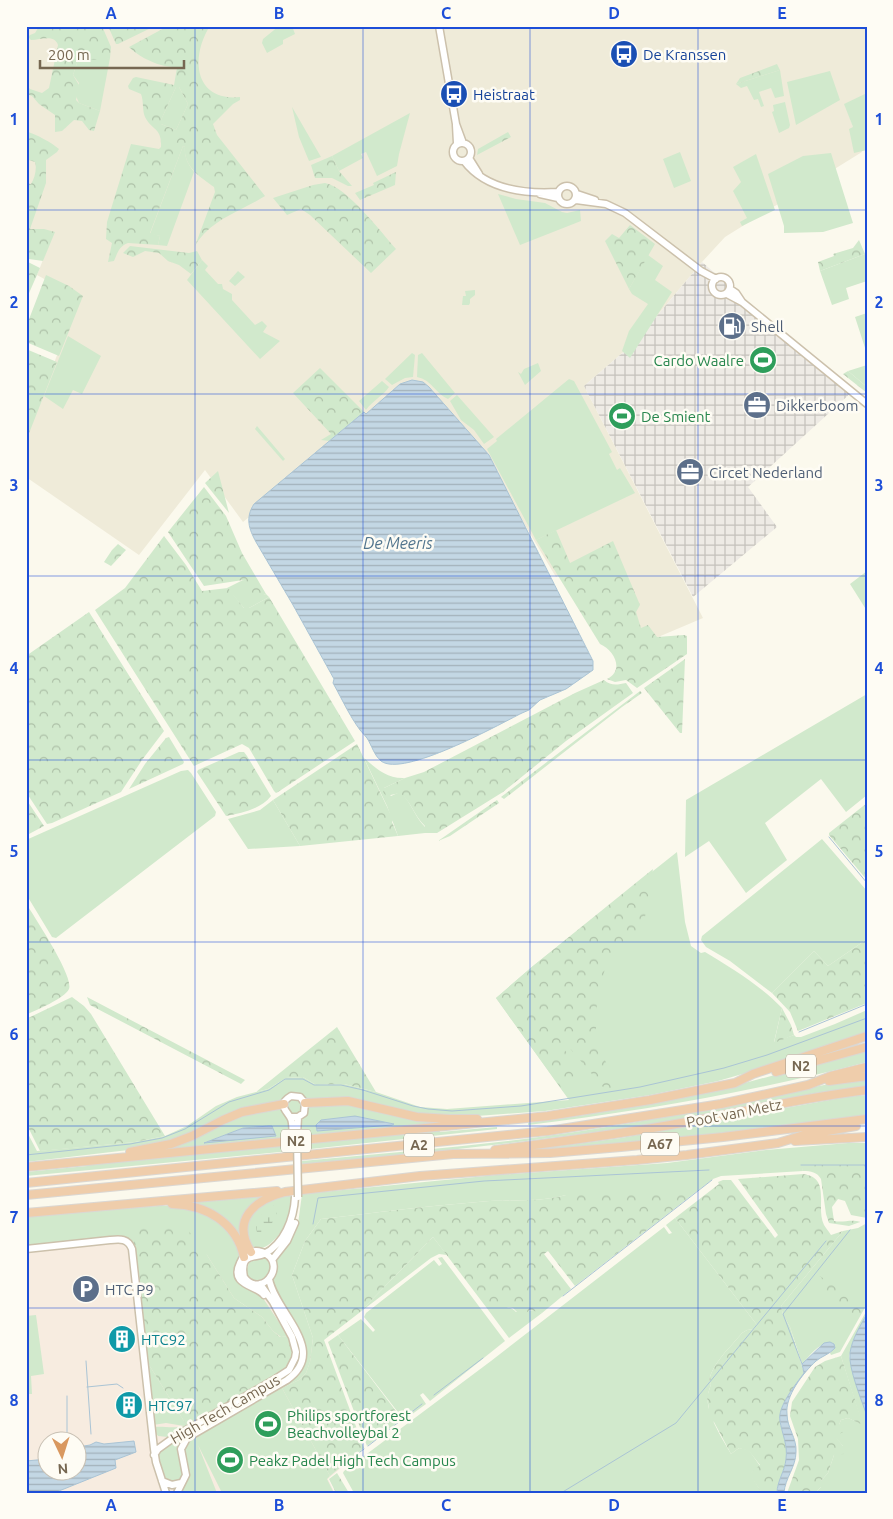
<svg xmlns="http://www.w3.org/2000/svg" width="893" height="1519" font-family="Ubuntu,sans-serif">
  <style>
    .residential { fill: #efebd9 }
    .commercial { fill: #f7ece0; fill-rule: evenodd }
    .industrial { fill: url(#industrial-grid) }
    .green { fill: #d1e9cc; fill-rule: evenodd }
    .forest { fill: url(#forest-crowns); fill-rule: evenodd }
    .wetland { fill: url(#wetland-marsh) }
    .water { fill: url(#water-rules); stroke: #aac4d5 }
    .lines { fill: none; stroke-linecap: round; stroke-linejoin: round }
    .stream { stroke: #aac4d5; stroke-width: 1 }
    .secondary-casing { stroke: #ccc1ac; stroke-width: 9 }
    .highway-casing { stroke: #dbd7d2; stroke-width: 10 }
    .secondary { stroke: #fff; stroke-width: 6 }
    .highway { stroke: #efcdab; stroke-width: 8 }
    .secondary-bridge-casing { stroke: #ccc1ac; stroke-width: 9; stroke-linecap: butt }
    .secondary-bridge { stroke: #fff; stroke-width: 6 }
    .grid { fill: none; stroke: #1d4ed8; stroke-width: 1; stroke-opacity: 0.55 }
    .labels { text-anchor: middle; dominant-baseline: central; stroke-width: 5; stroke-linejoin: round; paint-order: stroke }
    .shield { fill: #fefcf4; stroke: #9f9482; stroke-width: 1 }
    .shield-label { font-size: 14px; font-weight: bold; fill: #766751 }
    .transit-label { font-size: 15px; fill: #164399; stroke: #fefcf4; text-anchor: start }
    .service-label { font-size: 15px; fill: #4e5e75; stroke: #fefcf4; text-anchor: start }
    .leisure-label { font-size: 15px; fill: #27864d; stroke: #fefcf4; text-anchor: start }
    .street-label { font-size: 15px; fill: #766751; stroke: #fefcf4 }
    .culture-label { font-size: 15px; fill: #0d838f; stroke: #fefcf4; text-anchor: start }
    .water-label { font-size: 16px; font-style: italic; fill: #50748d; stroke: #fefcf4 }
    .neatline { fill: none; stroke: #1d4ed8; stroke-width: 2 }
    .grid-label { font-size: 16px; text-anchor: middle; font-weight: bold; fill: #1d4ed8 }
  </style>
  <defs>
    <pattern id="industrial-grid" width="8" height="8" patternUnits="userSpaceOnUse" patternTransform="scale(1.25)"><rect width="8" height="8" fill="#eeebe5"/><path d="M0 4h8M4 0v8" fill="none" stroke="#c5c2bc"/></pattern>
    <pattern id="forest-crowns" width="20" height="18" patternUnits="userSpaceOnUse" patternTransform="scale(1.25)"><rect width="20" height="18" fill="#d1e9cc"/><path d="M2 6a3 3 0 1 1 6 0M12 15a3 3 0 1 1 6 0" fill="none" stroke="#aec1a8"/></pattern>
    <pattern id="wetland-marsh" width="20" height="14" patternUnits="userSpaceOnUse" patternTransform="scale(1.25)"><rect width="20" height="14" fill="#d1e9cc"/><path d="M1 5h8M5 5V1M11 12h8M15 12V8" fill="none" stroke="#aec1a8"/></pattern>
    <pattern id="water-rules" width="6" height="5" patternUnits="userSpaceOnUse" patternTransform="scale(1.25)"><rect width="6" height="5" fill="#c3d7e4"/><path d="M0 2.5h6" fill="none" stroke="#a3b2bb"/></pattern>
  </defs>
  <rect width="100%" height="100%" fill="#fbf9ed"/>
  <path class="residential" d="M 26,26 L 867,26 L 867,97 L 845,104 L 862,152 L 725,237 L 702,262 L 635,342 L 584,386 L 703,618 L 644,643 L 612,545 L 556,577 L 480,450 L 409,387 L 243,522 L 205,470 L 139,555 L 26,477 L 26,436 L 79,298 L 37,275 L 54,232 L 26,230 Z"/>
  <path class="commercial" d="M 183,1216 L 242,1307 L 289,1280 L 354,1457 L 328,1479 L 335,1493 L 26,1493 L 26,1232 ZM 48,1442 L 78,1442 L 78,1472 L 48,1472 Z"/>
  <path class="industrial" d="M 702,262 L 852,392 L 748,487 L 777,527 L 693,597 L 584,386 L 635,342 Z"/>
  <path class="green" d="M 279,26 L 292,26 L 295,34 L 283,40 L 283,44 L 267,53 L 262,43 L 263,39 Z
    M 110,58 L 100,111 L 79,103 L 76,96 L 79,83 L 73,75 L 78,60 Z
    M 780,70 L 784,96 L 775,98 L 771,88 L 759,92 L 764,106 L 761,107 L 758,99 L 754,100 L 747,86 L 741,88 L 736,84 Z
    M 830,71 L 840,100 L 796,125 L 787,82 Z
    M 176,87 L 179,87 L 188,104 L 176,130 L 161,124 L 161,120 Z
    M 867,93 L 867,150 L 854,153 L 849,129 L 853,127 L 844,104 Z
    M 785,102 L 790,125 L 789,128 L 779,133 L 772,112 L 774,111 L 773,105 Z
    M 292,107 L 321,157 L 309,161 L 299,137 Z
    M 410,113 L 399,154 L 397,166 L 377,176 L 366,152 L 361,154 L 363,158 L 339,171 L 332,156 Z
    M 183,146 L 185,147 C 184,157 188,164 194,172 L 167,246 L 158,245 L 160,236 L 150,234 Z
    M 680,152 L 691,181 L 674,188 L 663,159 Z
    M 831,153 L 853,223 L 823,232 L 784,233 L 784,226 L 768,174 L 803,156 Z
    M 756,154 L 775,210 L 742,226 L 740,222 L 747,218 L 733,191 L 741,182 L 733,167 Z
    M 498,194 L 516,199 L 545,203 L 562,212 L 567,213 L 580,210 L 581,221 L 520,245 Z
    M 865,254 L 867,259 L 867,281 L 846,288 L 849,299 L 832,305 L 820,271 Z
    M 648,255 L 663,266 L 655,280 L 672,292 L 630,358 L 622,351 L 629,331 L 648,304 L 632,294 L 629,289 Z
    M 202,260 L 208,266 L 205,270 L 218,284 L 222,284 L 223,289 L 232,294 L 232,300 L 255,325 L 262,321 L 267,326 L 263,332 L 280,341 L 260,359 L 187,280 Z
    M 238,271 L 245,277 L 235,286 L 229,281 Z
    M 475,290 L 475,295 L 470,299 L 470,303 L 469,305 L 462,305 L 463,296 L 466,296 L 465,291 Z
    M 867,313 L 867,354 L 855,317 Z
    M 68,336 L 101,356 L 82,394 L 73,390 L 63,409 L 44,396 Z
    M 412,353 L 415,355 L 413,377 L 405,378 L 392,385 L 385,379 Z
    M 422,353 L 455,393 L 448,399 C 435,393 432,380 417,377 L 418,355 Z
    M 538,363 L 541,371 L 525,385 L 518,372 L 521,374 L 524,369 Z
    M 867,365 L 867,387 L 848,371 Z
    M 569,379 L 574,381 L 612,452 L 609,454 L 617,470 L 620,468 L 635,493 L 536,540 L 487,449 L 497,441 L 496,439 Z
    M 382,381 L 389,387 C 383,396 372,401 366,410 L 359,401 Z
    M 457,395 L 494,437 L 484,444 L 474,430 L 461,420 L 450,401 Z
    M 257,426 L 285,459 L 283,461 L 255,429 Z
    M 867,571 L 867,611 L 850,584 Z
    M 243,580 L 263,595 L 266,594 L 269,597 L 249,608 L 244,608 L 227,588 Z
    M 867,694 L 867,795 L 846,812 L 821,779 L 765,823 L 787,860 L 746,893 L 709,841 L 685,857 L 686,800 Z
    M 364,758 C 377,769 387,779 405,778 L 384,788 L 391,796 L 400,792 C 411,801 414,816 425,827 L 425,833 L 398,836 L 387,806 Z
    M 188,770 L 191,773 L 216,812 L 215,816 L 56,938 L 52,937 L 26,894 L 26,840 L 181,771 Z
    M 273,800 L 300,846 L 248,849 L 228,819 L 260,810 Z
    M 822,839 L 867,891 L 867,939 L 828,966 L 814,951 L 772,993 L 730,961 L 706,947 L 701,940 L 702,936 Z
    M 677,852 L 685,922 L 691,946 L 701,953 L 705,952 C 730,967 761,986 782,1008 L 774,1042 L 794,1035 L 796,1037 L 801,1037 L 835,1024 L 867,1010 L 867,1033 L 784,1062 L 718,1081 L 650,1095 L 545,1111 L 450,1118 L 307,1099 L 300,1094 L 289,1094 L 282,1102 L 260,1106 L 191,1135 L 137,1149 L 26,1162 L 26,1130 L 37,1151 L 135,1142 L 165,1136 L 187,1126 L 216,1106 L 237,1097 L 268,1089 L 286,1078 L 303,1077 L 316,1085 L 344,1084 L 376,1092 L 420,1107 L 447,1109 L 569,1100 L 496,998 L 533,966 Z
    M 867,1050 L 867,1062 C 756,1091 642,1111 528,1125 L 528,1123 L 585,1115 L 585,1114 L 719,1090 Z
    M 867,1078 L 867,1086 C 794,1094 723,1112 651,1124 C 535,1142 418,1153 302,1165 L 302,1161 C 397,1152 493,1145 588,1130 C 674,1117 759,1098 844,1081 Z
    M 867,1095 L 867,1116 L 723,1134 L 539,1151 L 539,1149 L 621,1138 L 846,1097 Z
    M287 1107a8 8 0 1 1 16 0a8 8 0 1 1-16 0Z
    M 348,1103 L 458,1122 L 302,1138 L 300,1123 L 307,1112 L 308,1106 ZM 359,1117 L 394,1124 L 317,1131 L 316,1129 Z
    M 281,1108 L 288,1122 L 289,1139 L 157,1152 L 157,1150 L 243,1114 ZM 272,1126 L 275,1136 L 206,1142 L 243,1128 Z
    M 497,1127 L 497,1129 L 301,1150 L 301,1143 L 439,1129 L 440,1132 Z
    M 848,1143 L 867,1143 L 867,1165 L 802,1165 L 803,1171 L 721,1176 L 713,1179 L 692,1195 L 566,1195 C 537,1203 508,1199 478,1202 C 426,1206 373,1213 321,1219 L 305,1241 L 292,1275 L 313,1338 L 310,1362 L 306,1373 L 299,1380 L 282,1388 L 330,1476 L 327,1479 L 334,1493 L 222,1493 L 198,1445 L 217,1493 L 179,1493 C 189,1476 180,1457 188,1440 L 289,1381 C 303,1371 307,1360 305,1344 L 271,1284 L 276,1271 L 275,1262 L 277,1256 L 298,1224 L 302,1194 L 496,1175 L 667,1163 L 766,1150 Z
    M 289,1144 L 290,1151 L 26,1176 L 26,1172 L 87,1166 L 87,1164 Z
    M 285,1190 L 252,1206 L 244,1245 C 224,1221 219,1210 187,1203 Z
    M 291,1196 C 291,1214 289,1224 276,1238 C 250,1267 236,1228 255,1209 C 262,1201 281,1196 291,1196 Z
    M 158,1206 C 172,1206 188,1204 201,1210 C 216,1215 240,1238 240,1255 C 240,1259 238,1263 236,1266 L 261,1295 L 288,1336 L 281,1337 L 273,1331 L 262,1317 L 234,1298 L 207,1255 L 134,1229 L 134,1247 L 130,1239 L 123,1236 L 26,1246 L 26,1216 Z
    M 675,1218 L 757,1325 L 754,1329 L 747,1330 L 742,1333 C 730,1348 713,1362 709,1381 L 711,1384 C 710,1388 708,1392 708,1396 C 705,1412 723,1440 731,1454 L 739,1448 L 749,1450 L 760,1466 L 750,1474 L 762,1493 L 354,1493 L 343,1473 L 344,1471 L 491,1361 L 664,1227 L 669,1234 L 672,1233 L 666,1225 Z
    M 867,1223 L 867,1304 L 840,1352 L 831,1355 L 830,1353 L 832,1351 L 834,1344 C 821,1339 810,1356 802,1364 L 790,1327 L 783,1315 L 781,1306 L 843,1231 L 858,1228 Z
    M 433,1237 L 447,1255 L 439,1254 L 431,1258 L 359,1313 Z
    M 442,1257 L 505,1341 L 430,1401 L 423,1393 L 420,1395 L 426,1404 L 404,1420 L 338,1335 L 361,1319 L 373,1332 L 375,1330 L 364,1317 L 366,1313 L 434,1260 L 439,1266 L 442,1264 L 438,1258 Z
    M 255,1259 L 266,1259 C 272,1264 270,1270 268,1276 L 259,1281 L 250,1279 L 246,1272 L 249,1263 Z
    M 486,1307 C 496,1307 509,1304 516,1312 L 536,1310 L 542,1313 L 509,1338 Z
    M 867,1310 L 867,1314 L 854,1339 L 849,1356 L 851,1365 L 867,1416 L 867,1493 L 796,1493 L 817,1491 L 821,1487 L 821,1481 L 828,1473 L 834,1455 L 843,1446 L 834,1436 L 841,1420 L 848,1418 L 862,1424 L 841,1356 Z
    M 36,1315 L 44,1374 L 31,1376 L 32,1394 L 26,1394 L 26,1316 Z
    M 146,1360 L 187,1426 L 184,1426 L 185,1428 L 168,1437 L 158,1436 L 154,1431 L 153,1427 C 163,1426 175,1429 184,1426 L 166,1423 L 153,1425 Z
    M 188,1432 L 189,1434 L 185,1438 L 183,1477 L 173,1483 L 164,1478 L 157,1454 L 159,1450 Z"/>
  <path class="forest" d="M 44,26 L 102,26 L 111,47 L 110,58 L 103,60 L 78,60 L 73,75 L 79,85 L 76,100 L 79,103 L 100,111 L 94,131 L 89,130 L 82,121 L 74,120 L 62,131 L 55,132 L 55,115 L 39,104 L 32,96 L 26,94 L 26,85 L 30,89 L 42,93 L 49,88 L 58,45 C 54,34 41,40 31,40 L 28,37 L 30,35 L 35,33 L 38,28 Z
    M 108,26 L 155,26 L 118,44 L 116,44 Z
    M 168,26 L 210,26 C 190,57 194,102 240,97 L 240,100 L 233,104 L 213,124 L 217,135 L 265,196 C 240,212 211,219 195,246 L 215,192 L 214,187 C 200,177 183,166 185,147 L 183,146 L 150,233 L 160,236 L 158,245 L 128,243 C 119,246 117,254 114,261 L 108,262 L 112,243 L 106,239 L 107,222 L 131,144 L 159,149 L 161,147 C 162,127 152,131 145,117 C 142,110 144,102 141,94 L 129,89 L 128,86 L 133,78 L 136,77 L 174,85 L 177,68 C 171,66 166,67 161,65 C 150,62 137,55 129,47 ZM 176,87 L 179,87 L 188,104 L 176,130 L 161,124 L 161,120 Z
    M 777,64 L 780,70 L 736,84 L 740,78 Z
    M 26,131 C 37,135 51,142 59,149 L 57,152 L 46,160 L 46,183 L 30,229 L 44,229 L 55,232 L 43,261 L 29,259 L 26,257 L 26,183 L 31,184 C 35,178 37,168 35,162 L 26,159 Z
    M 508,132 L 511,137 L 477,155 L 478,149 Z
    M 332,156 L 339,171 L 352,186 L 348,186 L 332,178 L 315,178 L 311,165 Z
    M 396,172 L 395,185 L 360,200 L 355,193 L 374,185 L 373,183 Z
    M 325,183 C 347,187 381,232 396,249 L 371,273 L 310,215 L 301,209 L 287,215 L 273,198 L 313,185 Z
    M 630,225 L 655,244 L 629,289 L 605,241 L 612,234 L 619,238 Z
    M 859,240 L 865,254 L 820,271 L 818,262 L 834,256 L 833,254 L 853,248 Z
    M 130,246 L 189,253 L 197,251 L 202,260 L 191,274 L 179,265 L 168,261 L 159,253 L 145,251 L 133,257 L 123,253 Z
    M 26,261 L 40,268 L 26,300 Z
    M 46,275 L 69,286 L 83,296 L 59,356 L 26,342 L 26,327 Z
    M 26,349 L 57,362 L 26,441 Z
    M 320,368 L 364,412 L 329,441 L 321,440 L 331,434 L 293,393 Z
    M 848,371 L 867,387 L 867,393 L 843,374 Z
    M 218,471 L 229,513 L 205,483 Z
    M 204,487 L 226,516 L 242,553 L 266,594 L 259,597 L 254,595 L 243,580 L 204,586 L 168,532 Z
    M 556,530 L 570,563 L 613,541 L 640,605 L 636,612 L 641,628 L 648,625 L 657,637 L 684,635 L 687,636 L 687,654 L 637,688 L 626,680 L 615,682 L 607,679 C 625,670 614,650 600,644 L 536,540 Z
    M 164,536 L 186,565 L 202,591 L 228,588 L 244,608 L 249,608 L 269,597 L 355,741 L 278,792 L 276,793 L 274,791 L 249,748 L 242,744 L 194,766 L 95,610 L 125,588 Z
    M 118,544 L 126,550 L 111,566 L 104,562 L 112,550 Z
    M 89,612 L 164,731 L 142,760 L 121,792 L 52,823 L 47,824 L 26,792 L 26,656 Z
    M 685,659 L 682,733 L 680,733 L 644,688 Z
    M 604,680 C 611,686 617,685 626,683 L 633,693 L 566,741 L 503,792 L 437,833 L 425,833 L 425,826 C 414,816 411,801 400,793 L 386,796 L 383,792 L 384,788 L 405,778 L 424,772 L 575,693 Z
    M 640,691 L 642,693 L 622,707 L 504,799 L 501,797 Z
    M 169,737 L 184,762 L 183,764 L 129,789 L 145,764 L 166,738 Z
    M 357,744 L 390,813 L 394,818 L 392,822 L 398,836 L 300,846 L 273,800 Z
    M 239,752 L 244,752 L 247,756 L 271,796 C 261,809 242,813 226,816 L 197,772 L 198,770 Z
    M 26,799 L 44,826 L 29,834 L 26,831 Z
    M 497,800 L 499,803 L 450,836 L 438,841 Z
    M 867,803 L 867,880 L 829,835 L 829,833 Z
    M 653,869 L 642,935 L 605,968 L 596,1010 L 596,1040 L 617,1087 L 613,1090 L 603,1087 L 567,1045 L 564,1049 L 579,1069 L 579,1078 L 563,1091 L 496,998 L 533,966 Z
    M 26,903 C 34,917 74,976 69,989 C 64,999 36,1010 26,1015 Z
    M 867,939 L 867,1003 L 798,1031 L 790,1012 L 772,993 L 814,951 L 828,966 Z
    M 72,997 L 84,1006 L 91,1014 L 165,1136 L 135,1142 L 40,1151 L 26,1123 L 26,1019 Z
    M 87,997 L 245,1080 L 241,1084 L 90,1005 Z
    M 782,1008 L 791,1025 L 794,1035 L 774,1043 Z
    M 337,1027 L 376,1092 L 344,1084 L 316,1085 L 303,1077 L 286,1078 L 268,1089 L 256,1092 Z
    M 801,1165 L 867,1165 L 867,1218 L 851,1215 L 845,1201 L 838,1199 L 832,1207 L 834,1221 C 843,1223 851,1219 860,1222 L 849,1226 L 829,1223 L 826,1214 L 821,1179 C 817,1172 811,1171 803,1171 Z
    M 803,1174 C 832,1178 815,1207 824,1225 C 826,1228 829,1232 831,1235 L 843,1231 L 781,1306 L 783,1315 L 790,1327 L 804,1373 C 796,1383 777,1408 780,1421 C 782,1434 788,1445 786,1459 C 785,1471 777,1481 777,1493 L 762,1493 L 749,1474 L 760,1465 L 749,1451 L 739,1448 L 731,1454 L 714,1422 L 708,1419 L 706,1415 L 709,1409 L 707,1397 L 711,1384 L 709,1381 C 713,1362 730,1348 742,1333 L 747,1330 L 754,1329 L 757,1325 L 675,1218 L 719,1184 L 718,1182 L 723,1180 L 731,1180 L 775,1238 L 778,1235 L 738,1179 Z
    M 566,1195 L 692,1195 L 575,1286 L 548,1251 L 544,1254 L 571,1289 L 542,1313 L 530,1310 L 523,1315 L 520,1315 L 513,1308 L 507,1307 L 486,1307 L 433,1237 L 432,1238 L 359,1313 L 324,1340 L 364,1448 L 330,1476 L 282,1388 L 299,1380 L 306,1373 L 310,1362 L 313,1338 L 292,1275 L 305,1241 L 321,1219 C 373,1213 426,1206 478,1202 C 508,1199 537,1203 566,1195 Z
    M 137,1226 L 181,1226 L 188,1230 L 207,1255 L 234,1298 L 262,1317 L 273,1331 L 280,1337 L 288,1336 C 294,1348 293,1358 286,1369 L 187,1426 L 146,1360 L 134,1247 L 134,1229 Z
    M 820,1276 L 853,1300 L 865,1306 L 859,1316 L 841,1308 L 811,1286 Z
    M 338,1335 L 402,1419 L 367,1446 L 328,1342 Z
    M 841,1356 L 863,1425 L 848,1418 L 841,1420 L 839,1425 L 843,1432 L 835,1436 L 843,1446 L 844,1454 L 834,1455 L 828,1473 L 821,1481 L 821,1487 L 817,1491 L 787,1493 L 799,1460 L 798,1439 L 790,1416 L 792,1402 L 815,1367 L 825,1361 Z
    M 337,1473 L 349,1493 L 336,1493 L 329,1479 Z"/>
  <path class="wetland" d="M 275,1205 L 277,1206 C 279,1217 270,1226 262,1235 L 258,1235 C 252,1221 263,1211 275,1205 Z"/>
  <path class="water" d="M 412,380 L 423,382 L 429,387 L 489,455 L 593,661 L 593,670 L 566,689 L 540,700 L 529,710 L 522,713 C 498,725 403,778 381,761 C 374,755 372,746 367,738 C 365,735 362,733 360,730 C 349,715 342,699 333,683 L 334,679 L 293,605 L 256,542 C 249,529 245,518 254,504 L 364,412 L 366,414 L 400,384 Z
    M 355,1116 L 394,1124 L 392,1125 L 317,1131 L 316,1125 L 321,1120 Z
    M 269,1126 L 272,1126 L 276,1136 L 204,1143 L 243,1128 Z
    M 867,1314 L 867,1416 C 862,1401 848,1368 850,1353 C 852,1339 860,1326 867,1314 Z
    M 830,1342 L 834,1344 L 835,1348 C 830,1354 822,1356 816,1361 C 803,1373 785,1396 787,1414 C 787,1428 797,1438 796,1452 C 796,1467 785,1478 784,1493 L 777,1493 C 777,1481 785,1471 786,1459 C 788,1445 782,1434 780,1421 C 777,1407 796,1384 804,1373 L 802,1364 L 824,1343 Z
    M 134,1441 L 136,1452 L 115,1460 L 116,1468 L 54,1493 L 26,1493 L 26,1461 L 47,1459 L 48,1472 L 78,1472 L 78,1447 L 90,1445 L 96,1442 L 104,1444 Z"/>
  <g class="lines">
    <path class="stream" d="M 829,837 L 867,883
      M 799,1032 L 867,1004
      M 26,1155 L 130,1144 L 162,1138 L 185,1129 L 229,1102 L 269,1090 L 285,1079 L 303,1079 L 314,1085 L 341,1085 L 363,1090 L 413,1106 L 428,1109 L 452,1111 L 521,1106 L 640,1087 L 724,1068 L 767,1055 L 867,1018
      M 801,1165 L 867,1165
      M 313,1224 L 318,1198 L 484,1181 L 709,1170
      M 563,1296 L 712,1180
      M 86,1361 L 91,1434
      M 802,1364 L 783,1314 L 850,1230
      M 87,1387 L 117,1384 L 123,1388
      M 434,1395 L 483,1358
      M 67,1396 L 67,1440
      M 368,1446 L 422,1404
      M 340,1467 L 364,1449
      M 561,1493 L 676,1423 L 826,1241"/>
    <g class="secondary-casing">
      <path id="secondary" d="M 439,26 L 456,124 L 463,143
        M 456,125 L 457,143
        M453 152a9 9 0 1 1 18 0a9 9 0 1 1-18 0Z
        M 469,158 L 479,174
        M 464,161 C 486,190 525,194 558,192
        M558 195a9 9 0 1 1 18 0a9 9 0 1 1-18 0Z
        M 540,194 L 558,198
        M 577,194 L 595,200
        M 576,200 L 606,204 L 625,213 L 701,271 L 716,279
        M712 286a9 9 0 1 1 18 0a9 9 0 1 1-18 0Z
        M 730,289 L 736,293 L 742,302
        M 727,294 L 742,302 L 867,404
        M 290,1117 L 298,1117 L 304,1113 L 305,1103 L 300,1097 L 291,1096 C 276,1105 287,1110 291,1119 C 293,1124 292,1130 293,1135
        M 297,1135 L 298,1117
        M 26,1249 L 110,1240 C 120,1239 128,1238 132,1249 L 154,1449 L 156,1462 L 166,1493
        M 272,1260 L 287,1241 L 295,1223
        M 264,1295 C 257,1285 229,1286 240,1263 C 242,1258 246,1254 251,1252 C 256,1250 262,1251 266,1254 C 287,1267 260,1299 244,1277 C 243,1272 242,1266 245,1261 C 250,1255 257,1257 264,1254 C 284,1244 294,1219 295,1197
        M 154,1455 L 158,1449 L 176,1436 L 272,1381 L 289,1370 L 295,1358 L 296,1352 L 292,1337 L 273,1302 L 260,1284
        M 162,1481 L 172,1485 L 181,1483
        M 177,1493 L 186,1475 L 181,1449 L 187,1438 L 287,1380 C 329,1350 276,1314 269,1279"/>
    </g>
    <g class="highway-casing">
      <path id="highway" d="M 776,1072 L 867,1047
        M 829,1081 L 867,1076
        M 305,1103 L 348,1101 L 417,1117 L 450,1119 L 477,1119
        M 795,1141 L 867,1137
        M 495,1150 C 559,1142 623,1134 687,1122 C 747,1111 806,1097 867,1090
        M 130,1152 L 171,1144 L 192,1136 L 223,1120 L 242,1112 L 284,1104
        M 26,1167 L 548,1116 L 650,1100 L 735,1083 L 753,1074 L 867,1036
        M 26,1183 L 548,1131 L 721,1104 L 808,1085 L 831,1076 L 867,1067
        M 26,1195 L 453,1154 L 550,1153 L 621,1147 L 723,1137 L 867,1119
        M 172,1204 C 206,1205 236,1222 244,1257
        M 26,1213 L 277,1191
        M 251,1252 C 231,1220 254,1200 285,1192 L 420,1176 L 637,1160 L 687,1155 L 778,1143 L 804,1135 L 856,1126"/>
    </g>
    <use href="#secondary" class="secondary"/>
    <use href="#highway" class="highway"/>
    <g class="secondary-bridge-casing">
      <path id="secondary-bridge" d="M 293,1135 L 294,1149
        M 297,1135 L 298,1197"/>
    </g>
    <use href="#secondary-bridge" class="secondary-bridge"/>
  </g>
  <path class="grid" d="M 195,26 L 195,1493M 363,26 L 363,1493M 530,26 L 530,1493M 698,26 L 698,1493M 26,210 L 867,210M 26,394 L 867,394M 26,576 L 867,576M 26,760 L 867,760M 26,942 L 867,942M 26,1126 L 867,1126M 26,1308 L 867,1308"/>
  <defs>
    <g id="bus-disc" transform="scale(1.4375)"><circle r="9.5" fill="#1a4fb4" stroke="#fefcf4"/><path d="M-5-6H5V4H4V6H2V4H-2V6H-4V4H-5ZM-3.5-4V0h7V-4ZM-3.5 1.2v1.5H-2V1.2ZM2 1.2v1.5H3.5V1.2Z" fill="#fff"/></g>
    <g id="fuel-disc" transform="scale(1.4375)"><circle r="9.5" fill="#5c6f8a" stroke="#fefcf4"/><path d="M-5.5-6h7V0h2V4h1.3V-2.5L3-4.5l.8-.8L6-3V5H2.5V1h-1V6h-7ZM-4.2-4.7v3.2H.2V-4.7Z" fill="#fff"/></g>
    <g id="stadium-disc" transform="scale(1.4375)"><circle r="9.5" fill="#2e9e5b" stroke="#fefcf4"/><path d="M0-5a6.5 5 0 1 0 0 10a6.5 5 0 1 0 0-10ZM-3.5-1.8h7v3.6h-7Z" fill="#fff"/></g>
    <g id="office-disc" transform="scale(1.4375)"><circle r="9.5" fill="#5c6f8a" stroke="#fefcf4"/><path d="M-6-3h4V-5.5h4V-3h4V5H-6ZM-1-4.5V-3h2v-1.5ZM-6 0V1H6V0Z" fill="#fff"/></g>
    <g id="parking-disc" transform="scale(1.4375)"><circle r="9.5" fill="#5c6f8a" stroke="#fefcf4"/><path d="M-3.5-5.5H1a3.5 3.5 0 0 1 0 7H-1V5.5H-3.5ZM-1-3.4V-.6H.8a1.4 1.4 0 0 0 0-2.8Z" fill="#fff"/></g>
    <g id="building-disc" transform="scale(1.4375)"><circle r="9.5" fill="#0f9aa8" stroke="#fefcf4"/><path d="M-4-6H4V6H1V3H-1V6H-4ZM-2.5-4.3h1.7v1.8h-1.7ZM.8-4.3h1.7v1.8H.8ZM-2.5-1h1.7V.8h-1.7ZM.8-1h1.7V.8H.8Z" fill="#fff"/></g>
  </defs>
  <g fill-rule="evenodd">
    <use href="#bus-disc" x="624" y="54"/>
    <use href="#bus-disc" x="454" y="94"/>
    <use href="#fuel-disc" x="732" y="326"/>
    <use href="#stadium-disc" x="763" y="360"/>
    <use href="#office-disc" x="757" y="405"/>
    <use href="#stadium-disc" x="622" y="416"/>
    <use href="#office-disc" x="690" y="472"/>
    <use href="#parking-disc" x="86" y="1289"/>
    <use href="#building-disc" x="122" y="1339"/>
    <use href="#building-disc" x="129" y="1405"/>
    <use href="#stadium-disc" x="268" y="1424"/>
    <use href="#stadium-disc" x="230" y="1460"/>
  </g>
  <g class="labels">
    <g class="shield">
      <rect x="786" y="1054.5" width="30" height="23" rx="4"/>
      <rect x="281" y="1129.5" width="30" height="23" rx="4"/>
      <rect x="641" y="1132.5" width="38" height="23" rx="4"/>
      <rect x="404" y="1133.5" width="30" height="23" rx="4"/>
    </g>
    <g class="shield-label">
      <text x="801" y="1066">N2</text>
      <text x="296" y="1141">N2</text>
      <text x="660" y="1144">A67</text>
      <text x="419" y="1145">A2</text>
    </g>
    <g class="transit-label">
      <text x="643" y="54">De Kranssen</text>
      <text x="473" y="94">Heistraat</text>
    </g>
    <g class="service-label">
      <text x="751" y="326">Shell</text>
      <text x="776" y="405">Dikkerboom</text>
      <text x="709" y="472">Circet Nederland</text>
      <text x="105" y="1289">HTC P9</text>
    </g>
    <g class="leisure-label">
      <text x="744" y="360" text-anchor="end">Cardo Waalre</text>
      <text x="641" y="416">De Smient</text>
      <text x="287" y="1415">Philips sportforest<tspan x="287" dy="17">Beachvolleybal 2</tspan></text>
      <text x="249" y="1460">Peakz Padel High Tech Campus</text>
    </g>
    <g class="street-label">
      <text transform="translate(734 1113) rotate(-11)">Poot van Metz</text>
      <text transform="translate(225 1409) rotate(-30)">High Tech Campus</text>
    </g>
    <g class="culture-label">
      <text x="141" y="1339">HTC92</text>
      <text x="148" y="1405">HTC97</text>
    </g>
    <g class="water-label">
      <text x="398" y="543">De Meeris</text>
    </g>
  </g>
  <rect width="893" height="1519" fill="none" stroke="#fefcf4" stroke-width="55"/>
  <g transform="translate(62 1456) rotate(176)"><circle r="24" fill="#fefcf4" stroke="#c8c0b3"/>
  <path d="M0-4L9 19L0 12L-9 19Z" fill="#d9985f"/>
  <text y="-8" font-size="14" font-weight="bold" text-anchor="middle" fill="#766751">N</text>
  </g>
  <path d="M40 60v8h144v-8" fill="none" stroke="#766751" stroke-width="2.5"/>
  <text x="48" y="60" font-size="15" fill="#766751" stroke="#fefcf4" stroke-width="4" paint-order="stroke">200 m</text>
  <rect x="28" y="28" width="838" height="1464" class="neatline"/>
  <g class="grid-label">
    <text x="111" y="19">A</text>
    <text x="279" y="19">B</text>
    <text x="446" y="19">C</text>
    <text x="614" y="19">D</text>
    <text x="782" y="19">E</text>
    <text x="14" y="125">1</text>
    <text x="879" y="125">1</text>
    <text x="14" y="308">2</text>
    <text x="879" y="308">2</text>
    <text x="14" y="491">3</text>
    <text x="879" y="491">3</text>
    <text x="14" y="674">4</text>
    <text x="879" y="674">4</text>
    <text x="14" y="857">5</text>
    <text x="879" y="857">5</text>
    <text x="14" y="1040">6</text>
    <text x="879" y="1040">6</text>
    <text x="14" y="1223">7</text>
    <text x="879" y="1223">7</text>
    <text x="14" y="1406">8</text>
    <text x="879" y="1406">8</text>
    <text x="111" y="1511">A</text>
    <text x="279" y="1511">B</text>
    <text x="446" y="1511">C</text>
    <text x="614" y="1511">D</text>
    <text x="782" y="1511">E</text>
  </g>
</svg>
